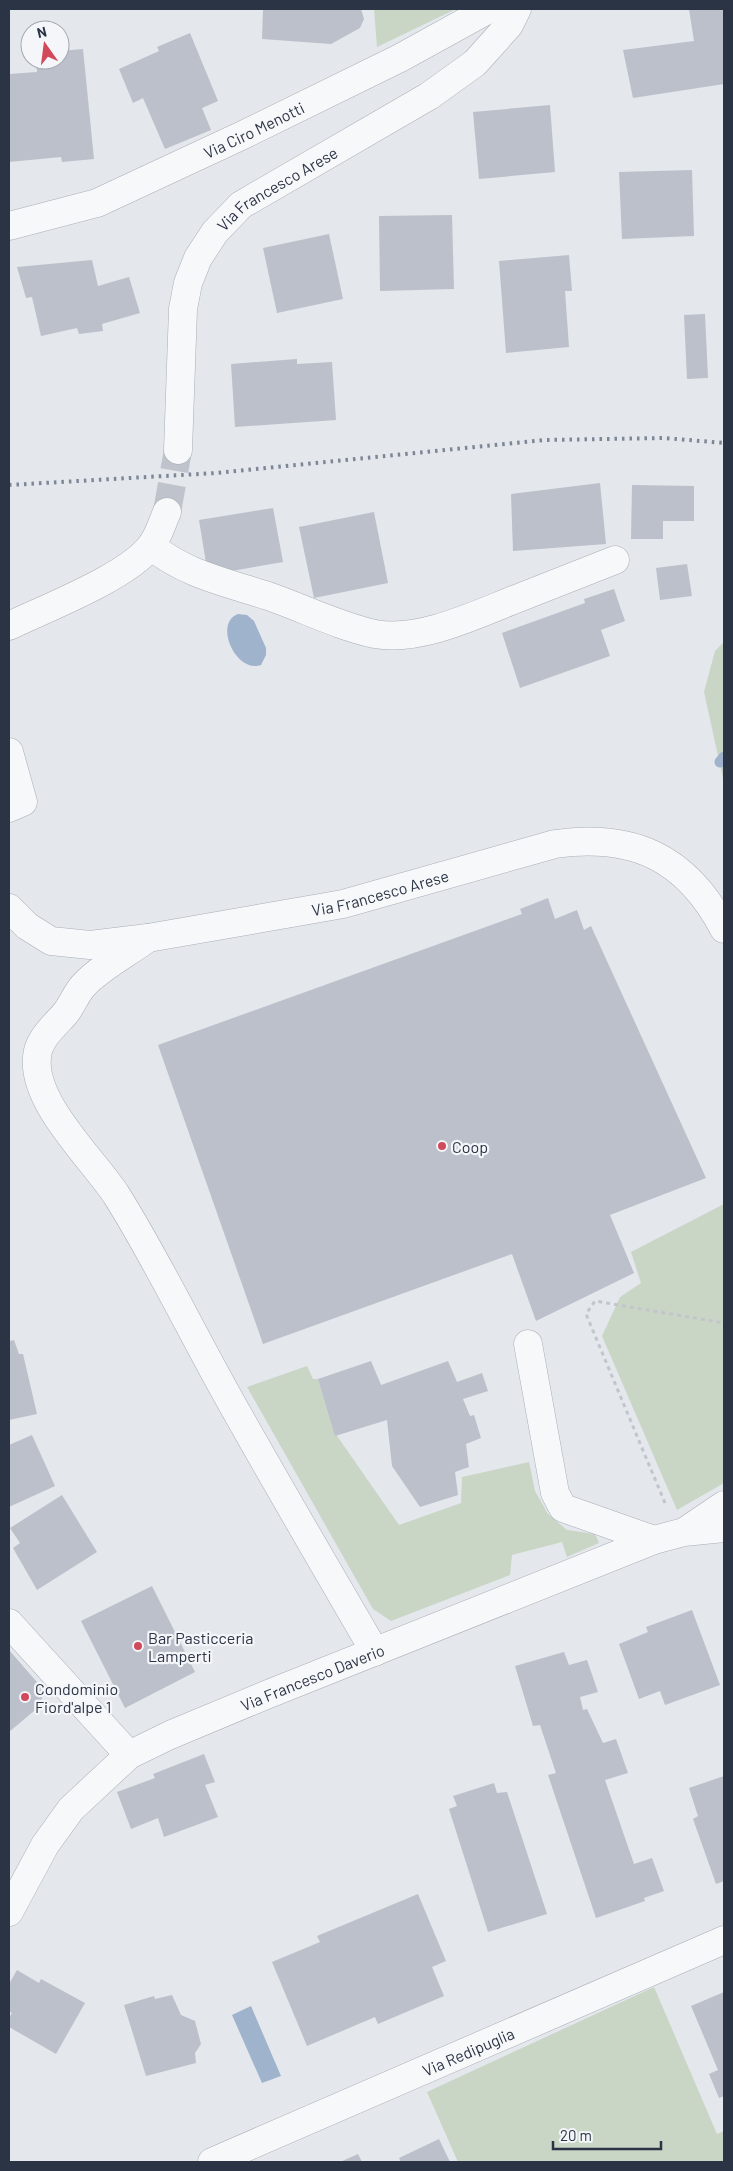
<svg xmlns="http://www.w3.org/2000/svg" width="733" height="2171" font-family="Barlow,sans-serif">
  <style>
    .green { fill: #c9d6c5 }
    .water { fill: #9fb4cc }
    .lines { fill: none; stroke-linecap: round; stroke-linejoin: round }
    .stream { stroke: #9fb4cc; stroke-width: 11 }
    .building { fill: #bbc0ca }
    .minor-tunnel { stroke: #bfc3cb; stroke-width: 28; stroke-dasharray: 28 14; stroke-linecap: butt }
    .minor-casing { stroke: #a9aeb7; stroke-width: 29 }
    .path { stroke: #c2c5cb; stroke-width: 3; stroke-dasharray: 4 4; stroke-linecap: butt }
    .minor { stroke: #f7f8fa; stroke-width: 28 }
    .rail { stroke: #7d8696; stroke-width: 4; stroke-dasharray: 2.5 5; stroke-linecap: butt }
    .poi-dot { fill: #d1495b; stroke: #f4f6f9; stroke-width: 2 }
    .labels { text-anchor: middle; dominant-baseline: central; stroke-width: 4.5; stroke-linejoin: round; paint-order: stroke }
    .street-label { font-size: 16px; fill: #2b3445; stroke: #f4f6f9 }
    .poi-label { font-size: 16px; fill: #2b3445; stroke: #f4f6f9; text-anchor: start }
  </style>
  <rect width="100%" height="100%" fill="#e4e7ec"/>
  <path class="green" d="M 374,9 L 456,9 L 377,47 Z
    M 724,642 L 724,783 L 704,692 L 715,651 Z
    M 724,1204 L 724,1483 L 677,1510 L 602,1336 L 620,1297 L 641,1283 L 631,1252 Z
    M 307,1366 L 313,1379 L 318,1379 L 335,1433 L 399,1525 L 461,1503 L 462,1477 L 529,1462 L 535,1491 L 548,1514 L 567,1530 L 595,1534 L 599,1543 L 567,1557 L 562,1542 L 512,1555 L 510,1575 L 391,1621 L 373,1609 L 247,1387 Z
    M 654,1987 L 717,2134 L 724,2131 L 724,2162 L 458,2162 L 427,2092 Z"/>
  <path class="water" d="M 238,614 L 247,615 L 254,621 L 266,648 L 266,655 L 261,665 C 236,674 213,623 238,614 Z
    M 251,2006 L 281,2076 L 262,2083 L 232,2015 Z"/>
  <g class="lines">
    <path class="stream" d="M 720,762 L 724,757"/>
  </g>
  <path class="building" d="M 263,9 L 361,9 L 364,19 L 360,28 L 331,44 L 262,39 Z
    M 689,9 L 724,9 L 724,84 L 633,98 L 623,50 L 694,41 Z
    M 190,33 L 218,101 L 202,108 L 211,130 L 165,149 L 143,98 L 133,103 L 119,69 L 159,51 L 157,47 Z
    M 83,49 L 94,159 L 62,162 L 61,157 L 9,162 L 9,74 L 37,72 L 36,60 L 60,60 L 60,51 Z
    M 550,105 L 555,172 L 479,179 L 473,112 Z
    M 692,170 L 694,236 L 622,239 L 619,172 Z
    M 452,215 L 454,289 L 380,291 L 379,216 Z
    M 329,234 L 343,299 L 277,313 L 263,248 Z
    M 569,255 L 572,291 L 565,291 L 569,347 L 506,353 L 499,261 Z
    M 92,260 L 98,286 L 129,277 L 140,313 L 102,324 L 103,331 L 79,334 L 77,328 L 41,336 L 32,297 L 26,298 L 17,267 Z
    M 705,314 L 708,378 L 687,379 L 684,315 Z
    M 297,359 L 297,364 L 332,362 L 336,420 L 235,427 L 231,364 Z
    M 600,483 L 606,544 L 513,551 L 511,494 Z
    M 632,485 L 694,486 L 694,521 L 663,521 L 663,539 L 631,539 Z
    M 273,508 L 283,562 L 208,575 L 199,520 Z
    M 374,512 L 388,583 L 314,598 L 299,527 Z
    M 687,564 L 692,596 L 660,600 L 656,568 Z
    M 614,589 L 625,621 L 601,630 L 610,656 L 520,688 L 502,633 L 585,603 L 584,599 Z
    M 548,898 L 555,919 L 577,910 L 584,930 L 591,926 L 706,1178 L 610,1215 L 634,1273 L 536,1321 L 512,1254 L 263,1344 L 158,1045 L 522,914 L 520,909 Z
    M 14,1340 L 19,1354 L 23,1354 L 37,1414 L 9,1420 L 9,1341 Z
    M 371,1361 L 381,1385 L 448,1361 L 457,1382 L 482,1373 L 488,1391 L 463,1399 L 470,1416 L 474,1415 L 481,1438 L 466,1444 L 469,1467 L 455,1472 L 458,1495 L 420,1507 L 392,1466 L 387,1420 L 335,1436 L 318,1379 Z
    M 32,1435 L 55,1486 L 9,1507 L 9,1445 Z
    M 62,1495 L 97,1552 L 37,1590 L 13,1548 L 20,1543 L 10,1528 Z
    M 152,1586 L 195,1672 L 125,1708 L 81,1621 Z
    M 692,1610 L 720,1685 L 665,1705 L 660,1691 L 639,1699 L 619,1644 L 648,1632 L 646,1627 Z
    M 9,1650 L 43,1689 L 41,1705 L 9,1732 Z
    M 564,1652 L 569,1665 L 587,1660 L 598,1692 L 580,1697 L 583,1710 L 587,1709 L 603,1743 L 616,1739 L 628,1773 L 605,1780 L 634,1864 L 652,1858 L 664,1891 L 644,1898 L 645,1901 L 596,1918 L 548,1775 L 556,1773 L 540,1725 L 533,1726 L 515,1666 Z
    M 204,1754 L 215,1782 L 205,1785 L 218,1817 L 164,1837 L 158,1818 L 131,1829 L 117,1792 L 155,1778 L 153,1774 Z
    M 724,1776 L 724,1881 L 716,1884 L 693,1819 L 698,1816 L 689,1788 Z
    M 494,1783 L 497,1793 L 507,1792 L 547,1914 L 488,1932 L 449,1809 L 457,1806 L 453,1796 Z
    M 418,1894 L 446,1961 L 432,1967 L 444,1996 L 378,2024 L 375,2017 L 307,2046 L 272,1962 L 320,1942 L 317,1936 Z
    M 17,1970 L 39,1983 L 41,1979 L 85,2003 L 56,2054 L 9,2027 L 9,2018 L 12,2013 L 9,2011 L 9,1984 Z
    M 724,1992 L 724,2096 L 719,2098 L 709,2074 L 718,2070 L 691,2006 Z
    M 172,1995 L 181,2015 L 195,2021 L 201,2044 L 195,2053 L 196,2063 L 146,2076 L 124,2005 L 154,1996 L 155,1999 Z
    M 439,2139 L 450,2162 L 401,2162 L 399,2158 Z
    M 358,2154 L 362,2162 L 340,2162 Z"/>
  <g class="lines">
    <path class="minor-tunnel" d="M 167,512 L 178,450"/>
    <g class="minor-casing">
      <g id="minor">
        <path id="s1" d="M 9,226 L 97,203 L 243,135 L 400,58 L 489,9"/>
        <path id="s2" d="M 178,450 L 183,309 L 188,283 L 198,258 L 215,232 L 241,205 L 429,96 L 475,63 L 509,25 L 517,9"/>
        <path d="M 151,546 C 187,575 225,582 268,596 C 303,608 338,626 375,634 C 420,642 475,615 516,599 C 549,586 582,573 615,560"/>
        <path d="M 9,626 C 46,608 125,578 150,547 C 158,538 162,523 167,512"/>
        <path d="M 9,752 L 23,802 L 9,808"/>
        <path id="s3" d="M 9,908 L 27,926 L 51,941 L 90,945 L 148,938 L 343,904 L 555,844 C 634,833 687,858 724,929"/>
        <path d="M 148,938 C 128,953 99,968 83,986 C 75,995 72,1006 64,1015 C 53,1027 38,1040 37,1057 C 32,1103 93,1159 117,1196 C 157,1260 190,1329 227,1395 C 275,1481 325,1566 375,1652"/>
        <path d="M 528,1344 L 555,1493 L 563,1508 L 654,1540"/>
        <path d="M 687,1530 L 724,1505"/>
        <path d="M 9,1623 L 129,1755"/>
        <path id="s4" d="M 9,1912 L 45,1845 L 71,1809 L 129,1755 L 170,1735 L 266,1695 L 654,1540 L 684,1532 L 724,1528"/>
        <path id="s5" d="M 212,2162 L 724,1940"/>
      </g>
    </g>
    <path class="path" d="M 665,1503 L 586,1314 L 595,1301 L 724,1323"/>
    <use href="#minor" class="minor"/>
    <path class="rail" d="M 9,485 L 216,473 L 544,440 L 664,438 L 724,443"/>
  </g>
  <g class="poi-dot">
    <circle cx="442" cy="1146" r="5"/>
    <circle cx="138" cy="1646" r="5"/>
    <circle cx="25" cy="1697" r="5"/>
  </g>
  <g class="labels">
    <g class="street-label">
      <text stroke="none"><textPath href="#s1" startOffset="264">Via Ciro Menotti</textPath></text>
      <text stroke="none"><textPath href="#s2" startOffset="302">Via Francesco Arese</textPath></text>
      <text stroke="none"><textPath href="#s3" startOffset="388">Via Francesco Arese</textPath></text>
      <text stroke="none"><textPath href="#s4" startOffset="399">Via Francesco Daverio</textPath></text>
      <text stroke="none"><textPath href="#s5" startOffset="279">Via Redipuglia</textPath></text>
    </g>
    <g class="poi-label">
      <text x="452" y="1146">Coop</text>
      <text x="148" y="1637">Bar Pasticceria<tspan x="148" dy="18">Lamperti</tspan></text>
      <text x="35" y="1688">Condominio<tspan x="35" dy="18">Fiord'alpe 1</tspan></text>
    </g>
  </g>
  <rect width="733" height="2171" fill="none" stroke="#2b3445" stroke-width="20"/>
  <g transform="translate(45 45) rotate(346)"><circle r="24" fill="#f4f6f9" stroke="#a4a8b1"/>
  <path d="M0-4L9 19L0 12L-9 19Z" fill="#d1495b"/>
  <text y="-8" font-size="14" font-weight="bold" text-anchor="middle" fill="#2b3445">N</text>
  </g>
  <path d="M553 2141v8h108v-8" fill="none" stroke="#2b3445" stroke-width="2.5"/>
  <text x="560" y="2141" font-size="15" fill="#2b3445" stroke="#f4f6f9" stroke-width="4" paint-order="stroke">20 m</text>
</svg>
